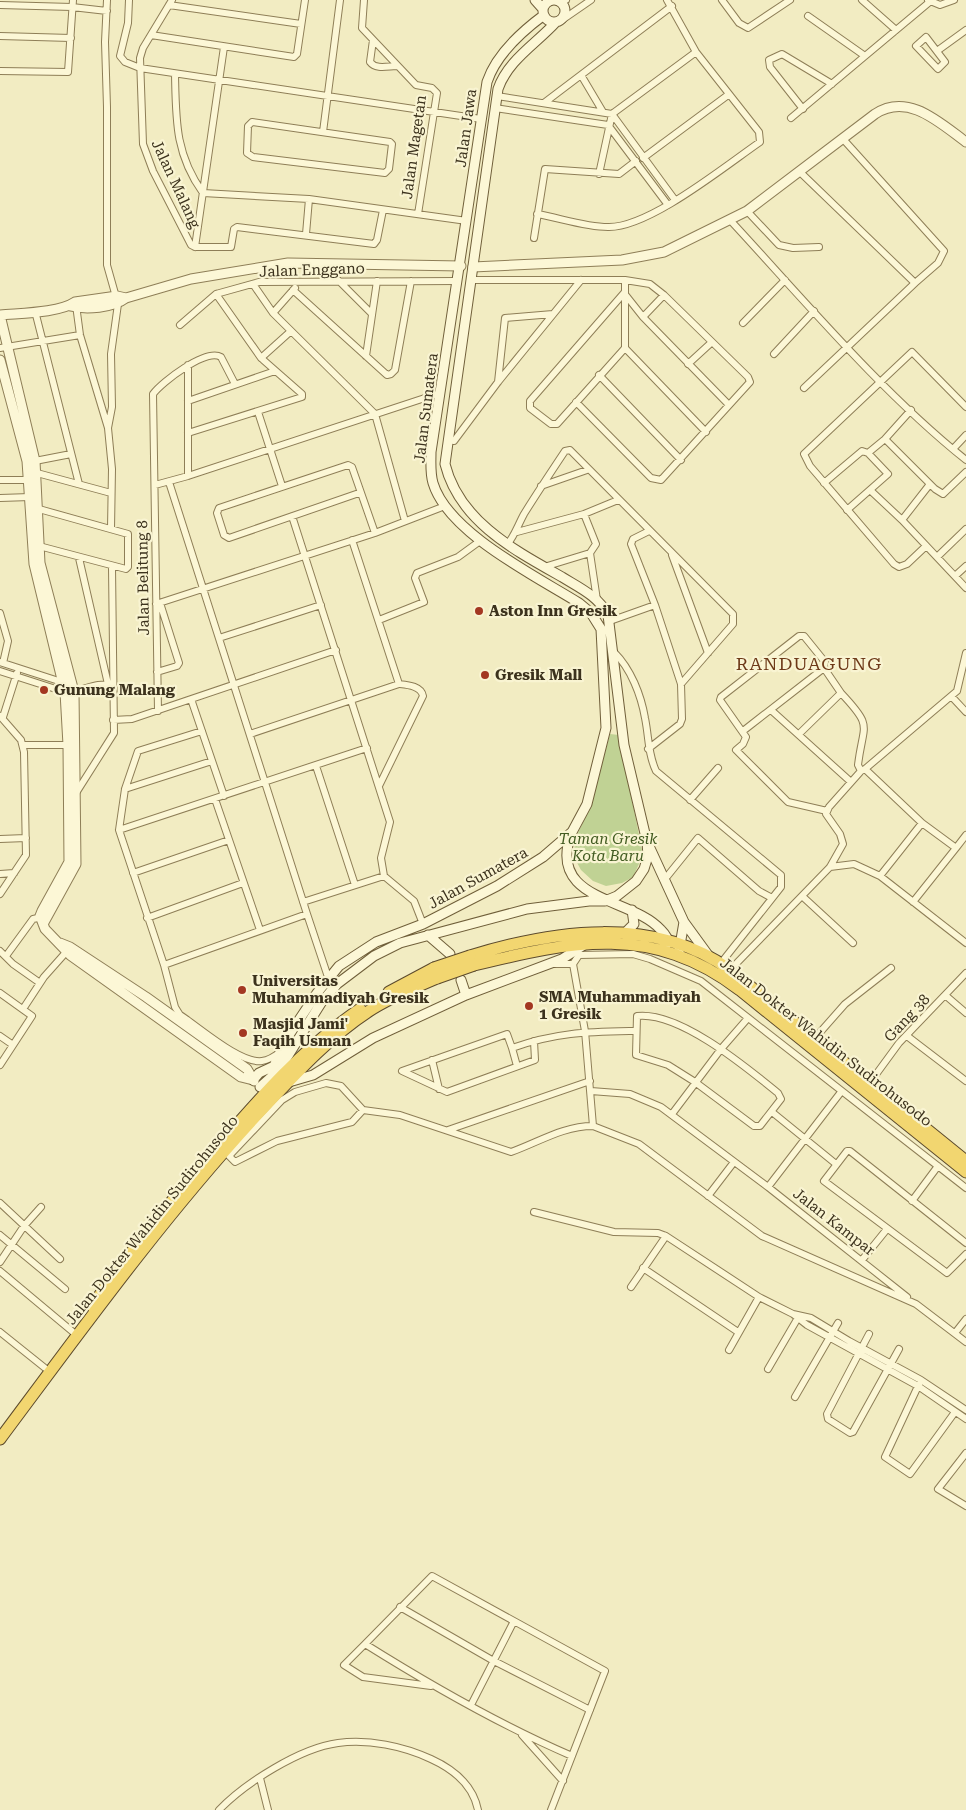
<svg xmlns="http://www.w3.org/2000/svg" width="966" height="1810" font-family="'Roboto Serif',serif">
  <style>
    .green { fill: #c0d294 }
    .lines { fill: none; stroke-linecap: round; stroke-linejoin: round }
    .minor-casing { stroke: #8e7e57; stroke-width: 8 }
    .tertiary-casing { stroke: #8e7e57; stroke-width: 11 }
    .secondary-casing { stroke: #705f3a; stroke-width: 11 }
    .trunk-casing { stroke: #5c4a2c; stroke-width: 13 }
    .minor { stroke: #fcf7d6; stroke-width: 6 }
    .tertiary { stroke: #fcf7d6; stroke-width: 9 }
    .secondary { stroke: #fcf7d6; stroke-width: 9 }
    .trunk { stroke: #f2d670; stroke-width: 11 }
    .trunk-bridge-casing { stroke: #5c4a2c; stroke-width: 13; stroke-linecap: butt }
    .trunk-bridge { stroke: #f2d670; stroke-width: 11 }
    .poi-dot { fill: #a33721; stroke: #f9f4d2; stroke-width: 2 }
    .labels { text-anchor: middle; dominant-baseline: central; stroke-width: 4.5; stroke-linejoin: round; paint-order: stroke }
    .street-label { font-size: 15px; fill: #3c321d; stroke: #f9f4d2 }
    .poi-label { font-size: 15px; font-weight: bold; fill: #3c321d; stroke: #f9f4d2; text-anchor: start }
    .park-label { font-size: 15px; font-style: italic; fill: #425b21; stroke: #f9f4d2 }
    .quarter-label { font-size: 18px; letter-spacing: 1px; fill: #6d3918; stroke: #f9f4d2 }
  </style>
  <rect width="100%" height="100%" fill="#f2ecc2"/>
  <path class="green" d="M 610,734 L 619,735 L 643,855 L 633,877 L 622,883 L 606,886 L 593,881 L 581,870 L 574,857 L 575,839 L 591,806 Z"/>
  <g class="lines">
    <g class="minor-casing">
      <path id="minor" d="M 107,0 L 105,42 L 107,107 L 107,265 L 118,304 L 111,354 L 112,407 L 108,428
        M 129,0 L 128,23 L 120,56 L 125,62 L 140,68 L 481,119
        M 172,0 L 143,48 L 140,58 L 143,144 L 153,171 L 191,245 L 195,247
        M 364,0 L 362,28 L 416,85 L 432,88 L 437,93 L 418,214
        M 722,0 L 739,23 L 748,28 L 790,0
        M 862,0 L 896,30
        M 928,0 L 940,5 L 954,0
        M 561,2 L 566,0
        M 0,5 L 72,7 L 107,11
        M 169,5 L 301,24
        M 808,16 L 865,56
        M 562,20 L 591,0
        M 151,35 L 294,57 L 297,54 L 305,0
        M 0,36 L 71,38
        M 926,37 L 945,62 L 938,69 L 916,46 Z
        M 373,40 L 370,62 C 376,70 388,66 397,66
        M 937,51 L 966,30
        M 0,71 L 68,72 L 73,0
        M 175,74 C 176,120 175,154 203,193 L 309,199 L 467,221
        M 581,75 L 603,112
        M 497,96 L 612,114 L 675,200
        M 544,103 L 672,6
        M 495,108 L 608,125 L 668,205
        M 803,109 L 770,67 L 769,60 L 782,54 L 832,84
        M 791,118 L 932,0
        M 252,122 L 390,142 L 392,144 L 389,169 L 385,173 L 253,157 L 247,153 L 248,126 Z
        M 323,132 L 340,0
        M 843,139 L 944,251 L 938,263 L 915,283
        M 643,158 L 728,95
        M 801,173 L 915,283 L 804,388
        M 599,174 L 612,114 L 696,52
        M 747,211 L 779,245 L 793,248 L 819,247
        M 537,214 C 560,218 585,227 608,227 C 649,228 725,166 760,142 L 759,132 L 696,52 L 667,0
        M 730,220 C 804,300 881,392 966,460
        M 306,234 L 309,199
        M 534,238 L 545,169 L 619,174 L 636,161
        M 195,247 L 231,247 L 234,229 L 237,227 L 374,244 L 377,240 L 383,210
        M 195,247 L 224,47
        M 472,280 L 625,280 L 650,284 L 664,295 L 748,377 L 750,382 L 661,480 L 651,478 L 576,402
        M 625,280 L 625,348 L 706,432
        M 339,281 L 372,314
        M 253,284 L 273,313 L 375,414 L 405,521
        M 293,290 L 387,375 L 391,374 L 395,370 L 411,281
        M 76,305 L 80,335 L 108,428 L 112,469 L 111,529
        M 35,311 L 79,484
        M 273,313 L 295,288
        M 643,317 L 664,295
        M 743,323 L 785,280
        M 180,325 L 216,294 L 259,282 L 458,281
        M 0,348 L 80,335
        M 625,348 L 557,424 L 551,424 L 530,408 L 530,401 L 624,293 L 643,317 L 729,405
        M 774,354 L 814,311
        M 366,356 L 377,281
        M 261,358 L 291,331
        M 688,364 L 712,342
        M 188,365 L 188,476
        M 599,375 L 681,460
        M 498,382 L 505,318 L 553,314
        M 188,401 L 275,371
        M 258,412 L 282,486
        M 188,433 L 302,397 L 302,394 L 261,358 L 216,294
        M 885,439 L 935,489 L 943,494 L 966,472
        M 448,440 L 454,441 L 498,382 L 581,280
        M 953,449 L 966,435
        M 35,461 L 71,454
        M 37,473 L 111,493
        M 0,480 L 29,480
        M 169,482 L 307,914 L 328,977 L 331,979
        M 824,483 L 862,451 L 868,453 L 885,439 L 911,410
        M 155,485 L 188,476 L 440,393
        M 541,486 L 587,470
        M 870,490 L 902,520 L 930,484
        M 359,493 L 229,538 L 224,535 L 217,513 L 219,508 L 348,465 L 352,467 L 375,533
        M 0,498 L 30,497
        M 39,509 L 128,534 L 128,567 L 126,569 L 39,546
        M 847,510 L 888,474 L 868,453
        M 584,514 L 596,544 L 590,553
        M 292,516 L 390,822 L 381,858 L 384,876 L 414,901 L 423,924
        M 902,520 L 966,588
        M 517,532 L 584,514 L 618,500
        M 352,540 L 399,684
        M 507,545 C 515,535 518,525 524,514 C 537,493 551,472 565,451 L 570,450 L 733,614 L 733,624 L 681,684
        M 926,546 L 907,564 L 899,567 L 894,564 L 810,466 L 804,454 L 912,352 L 966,407
        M 672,555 L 708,653
        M 937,557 L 966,529
        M 79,558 L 108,684
        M 544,567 L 590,553 L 597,600
        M 955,576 L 966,566
        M 156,604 L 375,533 L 445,506
        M 0,613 L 8,641 L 3,663
        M 379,620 L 424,602 L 415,578 L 417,573 L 458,557 L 480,541
        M 610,621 L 655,605
        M 219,638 L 321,605
        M 614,652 C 631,669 641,695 645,718 C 649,738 648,754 656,771 L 781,875 L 781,887 L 721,963
        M 0,662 L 65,683
        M 0,671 L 65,692 C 81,692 95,682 112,685
        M 157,672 L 177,666 L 179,663 L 160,603
        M 841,693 C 874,728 863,723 858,765 L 861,771
        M 952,697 L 966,712
        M 191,699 L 224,796
        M 771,710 L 851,782
        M 158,711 L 153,394 C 162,382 206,348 221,357 L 235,384
        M 0,716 L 21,740 L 24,752 L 26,855 L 0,894
        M 3,717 L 17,673
        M 113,720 L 132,719 L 336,650
        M 202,731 L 138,751 L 125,789 L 119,830 L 164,965 L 307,914
        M 743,731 L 824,668
        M 250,734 L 399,684 C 408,685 421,686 423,696 L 379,786
        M 799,734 L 841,693 L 824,668 L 825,662 L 804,636 L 799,636 L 721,697 L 720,700 L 746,737 L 743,744 L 736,750 L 788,802 L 827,811
        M 23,745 L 68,745
        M 648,749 L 680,724 L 682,719 L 681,684 L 655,605 L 631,544 L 633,539 L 649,531
        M 316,766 L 355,885
        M 865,769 L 957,691 L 966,653
        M 125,789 L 212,761
        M 76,793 L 114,733 L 112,567
        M 215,799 L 260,930
        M 690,800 L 718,768
        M 119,830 L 367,748
        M 0,839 L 26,838
        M 830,867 L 854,864 L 880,876 L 966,943
        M 133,873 L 229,840
        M 0,874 L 14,873
        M 880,876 L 922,823
        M 665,879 L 698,838 L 759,891 L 772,898
        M 802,896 L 853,943
        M 303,902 L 384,876
        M 913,902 L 956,848
        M 147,918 L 243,883
        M 0,951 L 13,964 L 40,983
        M 6,956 L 33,919 L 43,917
        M 554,964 L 573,964
        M 164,965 L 175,1007 L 180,1015 C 199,1027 240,1064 262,1061 C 269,1060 275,1056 280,1052
        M 730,970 L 830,867 L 843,844 L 840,834 L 826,814 L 829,807 L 861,771 L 865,769 L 922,823 L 956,848 L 966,835
        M 0,993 L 32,1016 L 0,1065
        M 945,995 L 966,1013
        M 23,1009 L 44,977 L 68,950
        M 637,1016 C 679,1011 746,1067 778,1093 L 781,1099 L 760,1126 L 754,1126 L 695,1082 L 668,1065 L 636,1055 Z
        M 0,1036 L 13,1045
        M 907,1036 L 966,1081
        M 815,1038 L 845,1004 L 891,968
        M 534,1041 L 535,1060 L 447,1092 L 402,1071 L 507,1034 L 512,1048 C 557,1032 588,1032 635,1031
        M 512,1048 L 517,1066
        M 432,1060 L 439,1089
        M 869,1084 L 899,1043 L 966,973
        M 591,1091 L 630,1094 L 661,1107 L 768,1187 L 907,1297
        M 363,1110 L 352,1122 L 277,1141 L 235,1162 L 229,1156 L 282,1100 L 295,1092 L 326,1083 L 341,1086 L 363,1110 L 400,1115 L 511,1152 C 539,1142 563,1126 593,1126 L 585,1031 L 573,964 L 579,955 L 633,954 L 650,959 L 701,981 L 966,1188
        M 772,1112 L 836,1164
        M 672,1114 L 721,1049 L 748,1018
        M 593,1126 L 639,1144 L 762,1236 L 916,1304 L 966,1342
        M 448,1130 L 590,1081
        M 768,1187 L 841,1092
        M 708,1196 L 734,1162
        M 912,1201 L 938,1166
        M 0,1203 L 60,1259
        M 534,1212 L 614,1232 L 658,1233 L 666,1236 L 759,1297 L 793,1314 L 811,1318 L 849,1341 L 921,1380 L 966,1410
        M 0,1235 L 65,1289
        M 966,1243 L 850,1151 L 847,1151 L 824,1181 L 947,1273 L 966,1254
        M 862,1260 L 887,1229
        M 0,1262 L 24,1226 L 41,1207
        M 643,1268 L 738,1332
        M 0,1271 L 73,1332
        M 631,1287 L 666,1236
        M 793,1314 L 807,1325 L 918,1386 L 966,1419
        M 0,1332 L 45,1368
        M 955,1333 L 966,1319
        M 869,1334 L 827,1414 L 828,1419 L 850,1433 L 853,1432 L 899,1349
        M 729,1350 L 759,1297
        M 768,1369 L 799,1316
        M 919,1384 L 885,1457 L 910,1474 L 955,1412
        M 795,1397 L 838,1323
        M 966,1453 L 938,1489 L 966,1506
        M 400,1607 L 492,1660 L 590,1710
        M 365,1644 L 432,1576 L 605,1671 L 551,1810
        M 431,1686 L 363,1677 L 344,1665 L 365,1644 C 432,1686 500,1725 572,1756
        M 471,1705 L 514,1621
        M 522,1735 L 563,1781
        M 260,1778 L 268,1810
        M 219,1810 C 245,1783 300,1748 338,1743 C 369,1739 403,1746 431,1759 C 453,1769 473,1785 478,1810"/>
    </g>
    <g class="tertiary-casing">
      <path id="tertiary" d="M 473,267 L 622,260 L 664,252 L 747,211 L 875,114 C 908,92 940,123 966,142
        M 70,306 C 86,310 113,308 126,298 L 191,279 L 288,263 L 461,266
        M 0,315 L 35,461 L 40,563 L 74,692 L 76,864 L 43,924
        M 0,315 C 20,313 59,313 75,302 L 117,296 L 126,298
        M 0,360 L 27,461 L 34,564 L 65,692 L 68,745 L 69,862 L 42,911 L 40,916 L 45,929 L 70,955 L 241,1077 L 253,1080
        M 60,943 L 70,947 L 146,997 L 247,1069 L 254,1081"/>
    </g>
    <g class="secondary-casing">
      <path id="secondary" d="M543 11a11 11 0 1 1 22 0a11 11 0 1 1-22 0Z
        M 535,0 L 543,9
        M 571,834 C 547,902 632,897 661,930 C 665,934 668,938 668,943
        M 649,846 L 684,922 L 708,955
        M 625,933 L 634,924 L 632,910
        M 428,935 L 450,954
        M 679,951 L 684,922
        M 461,980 L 466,995
        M 253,1080 L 259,1073 L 274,1066 L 287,1038 L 317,993 L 339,966 L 376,942 L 423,924 L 497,886 L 543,857 L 572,832 L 587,804 L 606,728 L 601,629 L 591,613 L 579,603 C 536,576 448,533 433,483 C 430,473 431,463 431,452 L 487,82 C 496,55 521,32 544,15
        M 289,1082 L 313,1075 L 373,1038 L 466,995 L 562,959 L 584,945
        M 260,1087 L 279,1070 L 321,1003 L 337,984 L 374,956 L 400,943 L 527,909 L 589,901 L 605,901 L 617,896 L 636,881 L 644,869 L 648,856 L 647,842 L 624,745 L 608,615 C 598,596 580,588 562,577 C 514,550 459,521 445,464 L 498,89 C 508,60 536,44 556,22"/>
    </g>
    <g class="trunk-casing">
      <path id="trunk" d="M 470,956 C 554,930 654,915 730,970 L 966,1161
        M 474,965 C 573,941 652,923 740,990 L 966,1172
        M 389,992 L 434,968
        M 92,1306 C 130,1252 171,1201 214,1151 C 259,1099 303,1048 360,1009
        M 0,1439 C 82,1329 163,1217 256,1116 C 291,1079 326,1039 369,1011 C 390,997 414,988 437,978"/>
    </g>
    <use href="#minor" class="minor"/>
    <use href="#tertiary" class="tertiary"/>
    <use href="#secondary" class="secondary"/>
    <use href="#trunk" class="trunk"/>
    <g class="trunk-bridge-casing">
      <path id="trunk-bridge" d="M 434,968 L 470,956
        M 437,978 L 474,965"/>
    </g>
    <use href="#trunk-bridge" class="trunk-bridge"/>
  </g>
  <g class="poi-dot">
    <circle cx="479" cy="611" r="5"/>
    <circle cx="485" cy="675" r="5"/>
    <circle cx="44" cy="690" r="5"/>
    <circle cx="242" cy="990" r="5"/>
    <circle cx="529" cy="1006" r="5"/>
    <circle cx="243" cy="1033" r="5"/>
  </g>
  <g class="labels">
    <g class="street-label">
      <text transform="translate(466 128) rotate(-82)">Jalan Jawa</text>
      <text transform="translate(414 147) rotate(-82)">Jalan Magetan</text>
      <text transform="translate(176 184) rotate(65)">Jalan Malang</text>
      <text transform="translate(312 270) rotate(-2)">Jalan Enggano</text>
      <text transform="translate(426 408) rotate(-83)">Jalan Sumatera</text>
      <text transform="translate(143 578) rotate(-91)">Jalan Belitung 8</text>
      <text transform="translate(478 878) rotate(-29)">Jalan Sumatera</text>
      <text transform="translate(907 1018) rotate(-47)">Gang 38</text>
      <text transform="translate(826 1042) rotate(38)">Jalan Dokter Wahidin Sudirohusodo</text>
      <text transform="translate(152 1220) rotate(-51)">Jalan Dokter Wahidin Sudirohusodo</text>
      <text transform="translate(834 1222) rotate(38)">Jalan Kampar</text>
    </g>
    <g class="poi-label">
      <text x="489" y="611">Aston Inn Gresik</text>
      <text x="495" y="675">Gresik Mall</text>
      <text x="54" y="690">Gunung Malang</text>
      <text x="252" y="981">Universitas<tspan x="252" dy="17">Muhammadiyah Gresik</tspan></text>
      <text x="539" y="997">SMA Muhammadiyah<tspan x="539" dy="17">1 Gresik</tspan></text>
      <text x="253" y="1024">Masjid Jami'<tspan x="253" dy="17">Faqih Usman</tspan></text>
    </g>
    <g class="park-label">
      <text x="608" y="839">Taman Gresik<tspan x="608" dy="17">Kota Baru</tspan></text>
    </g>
    <g class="quarter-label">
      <text x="809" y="663">RANDUAGUNG</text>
    </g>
  </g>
</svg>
